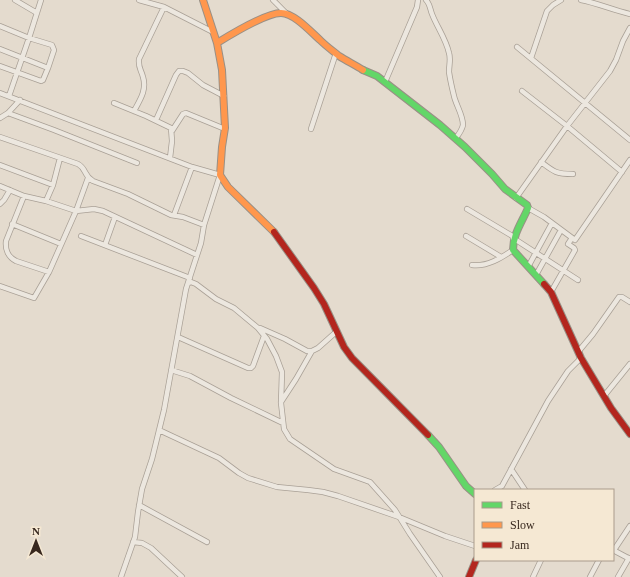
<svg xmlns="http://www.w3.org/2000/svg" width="630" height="577" font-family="'Times New Roman',serif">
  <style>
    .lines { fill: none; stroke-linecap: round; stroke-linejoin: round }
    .street-casing { stroke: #a9a096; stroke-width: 6 }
    .fast-casing { stroke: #999086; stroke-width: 8 }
    .slow-casing { stroke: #999086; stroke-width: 8 }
    .jam-casing { stroke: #999086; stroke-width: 8 }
    .street { stroke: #ece7df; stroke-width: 4.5 }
    .fast { stroke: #63d668; stroke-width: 6 }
    .slow { stroke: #ff974d; stroke-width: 6 }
    .jam { stroke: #b3261e; stroke-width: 6 }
  </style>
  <rect width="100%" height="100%" fill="#e4dbce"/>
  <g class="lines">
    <g class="street-casing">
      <path id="street" d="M 15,0 L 37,13
        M 139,0 L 164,7 L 213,32
        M 273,0 L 287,14
        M 426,0 C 430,4 430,9 432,14 C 437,27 446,39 449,53 C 451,59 449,65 449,72 C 450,79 452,88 454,96 C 456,105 463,115 463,125 C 462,130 459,134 456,138
        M 581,0 C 597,3 613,10 630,14
        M 0,26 L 29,38 L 52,45 L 54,50 L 48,68
        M 517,47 L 630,140
        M 0,49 L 48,68 L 43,80 L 41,81 L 0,66
        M 531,58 L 547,11 L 553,5 L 561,0
        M 385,82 L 417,7 L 418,0
        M 522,91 L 567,126 L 622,172
        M 0,93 L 192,167 L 220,175 L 204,225 L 201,243 L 186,289 L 164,410 L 152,459 L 142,489 L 138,512 L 135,537 L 121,577
        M 9,96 L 29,38 L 41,0
        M 114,103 L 146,116 L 171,128 L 172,141 L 170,158
        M 134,111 C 140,100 147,90 143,77 C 141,69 138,68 139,59 L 164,7
        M 8,113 L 54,130 L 137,163
        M 0,118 L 8,113 L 20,100
        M 156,120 L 176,75 L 179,71 L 183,71 L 188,73 L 203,85 L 224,96
        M 311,129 L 336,53
        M 172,131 L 183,114 L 186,113 L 225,129
        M 0,137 L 78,164 C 87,169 83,175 93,181 L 128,194 L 171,215 L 183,217 L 204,225
        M 541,162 C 554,172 556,174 573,174
        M 0,165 L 53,185
        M 88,178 L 76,211 L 94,209 L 103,211 L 197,255
        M 0,186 L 24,196 L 46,201 L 76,211 L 49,272 L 34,298 L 0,286
        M 24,196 L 6,241 C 5,249 8,257 16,261 L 49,272
        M 516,198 L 567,126 L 610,71 L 616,60 L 623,41 L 630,28
        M 46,201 L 53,185 L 60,158
        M 0,204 L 4,200 L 10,190
        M 528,208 L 544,217 L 575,240 L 630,160
        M 467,209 L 514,237
        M 174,215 L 192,167
        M 12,224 L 61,244
        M 81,236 L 190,278
        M 466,236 L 501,257
        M 513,238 L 578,280
        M 105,245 L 115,217
        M 472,265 C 487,267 501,258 513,250
        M 528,267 L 552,223
        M 536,275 L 561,230
        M 188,283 L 191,282 L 196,284 L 216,299 L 234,308 L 258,328 L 267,339 L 276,356 L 282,372 L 281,403 L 284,429 L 290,439 L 334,469 L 370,482 L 395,510 L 410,534 L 440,577
        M 551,292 L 575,250 L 574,248 L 568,244 L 572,238
        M 260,328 L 285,339 L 307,351 L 312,351 L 318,348 L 336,332
        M 178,337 L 248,368 L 251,368 L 253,366 L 264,336
        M 578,352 L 593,334 L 619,297 L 622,297 L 630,302
        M 171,370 L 190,376 L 231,398 L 283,423
        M 604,396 L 630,364
        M 281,402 L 296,379 L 312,351
        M 159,430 L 219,458 L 239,473 L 248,478 L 277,487 L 308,490 L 323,492 L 338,496 L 399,517 L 445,536 L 475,546
        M 511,469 L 525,490
        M 495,490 L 502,486 L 548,401 L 568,371 L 581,358
        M 139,505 L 207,542
        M 133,542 L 142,543 L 151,548 L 182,577
        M 613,550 L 630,559
        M 614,550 L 630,526
        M 533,577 L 541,560
        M 590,577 L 599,560
        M 618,577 L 629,558"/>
    </g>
    <g class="fast-casing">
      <path id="fast" d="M 363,70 L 377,76 L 440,125 L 465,147 L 492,174 L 505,189 L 527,205 L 528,208 C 522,222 513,234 513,250 L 544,284
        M 428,435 L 439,447 L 466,486 L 475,494"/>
    </g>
    <g class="slow-casing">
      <path id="slow" d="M 203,0 L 217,43 L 222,70 L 225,128 L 222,147 L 220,175 L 228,187 L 274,232
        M 217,43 C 230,35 266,13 281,13 C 294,13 311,32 320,40 C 326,46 333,51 339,56 C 347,61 355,65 363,70"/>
    </g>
    <g class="jam-casing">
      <path id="jam" d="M 274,232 L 314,288 L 324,304 L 344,347 L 352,358 L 428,435
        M 544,284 L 551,292 L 581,358 L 611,408 L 630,434
        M 469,577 L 476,560"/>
    </g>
    <use href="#street" class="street"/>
    <use href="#fast" class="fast"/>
    <use href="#slow" class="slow"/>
    <use href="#jam" class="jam"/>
  </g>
  <rect x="474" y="489" width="140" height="72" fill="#f5e8d3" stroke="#a99b8b"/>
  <rect x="482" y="502" width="20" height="6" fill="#63d668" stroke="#a99b8b"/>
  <text x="510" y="509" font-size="12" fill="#38281e">Fast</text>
  <rect x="482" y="522" width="20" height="6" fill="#ff974d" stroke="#a99b8b"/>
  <text x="510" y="529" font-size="12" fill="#38281e">Slow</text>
  <rect x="482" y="542" width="20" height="6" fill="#b3261e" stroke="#a99b8b"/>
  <text x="510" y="549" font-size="12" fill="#38281e">Jam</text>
  <g transform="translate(36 541)" stroke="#f5e8d3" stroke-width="3" paint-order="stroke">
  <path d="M0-3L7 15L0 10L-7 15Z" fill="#38281e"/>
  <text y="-6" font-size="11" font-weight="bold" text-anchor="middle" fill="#38281e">N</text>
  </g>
</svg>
